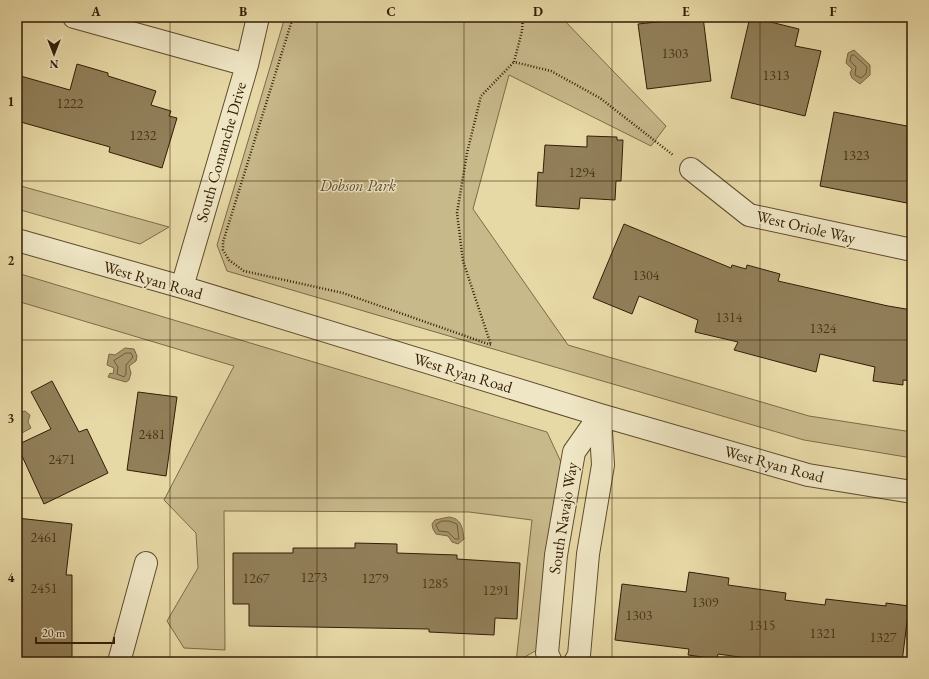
<svg xmlns="http://www.w3.org/2000/svg" width="929" height="679" font-family="'EB Garamond',serif">
  <style>
    .green { fill: #c8b98b; stroke: #7e6b48 }
    .water { fill: #aa996f; stroke: #7a6745 }
    .lines { fill: none; stroke-linecap: round; stroke-linejoin: round }
    .shore { stroke: #6e5b3a; stroke-width: 1 }
    .building { fill: #917f59; stroke: #331d05 }
    .minor-casing { stroke: #604c2d; stroke-width: 24 }
    .path { stroke: #331d05; stroke-width: 2.5; stroke-dasharray: 1 2; stroke-linecap: butt }
    .minor { stroke: #efe6c5; stroke-width: 22 }
    .grid { fill: none; stroke: #331d05; stroke-width: 1; stroke-opacity: 0.55 }
    .labels { text-anchor: middle; dominant-baseline: central; stroke-width: 3; stroke-linejoin: round; paint-order: stroke }
    .number-label { font-size: 14px; fill: #4a361a }
    .street-label { font-size: 16px; fill: #331d05; stroke: #efe6c5 }
    .park-label { font-size: 16px; font-style: italic; fill: #604c2d; stroke: #efe6c5 }
    .neatline { fill: none; stroke: #331d05; stroke-width: 1.5 }
    .grid-label { font-size: 13px; text-anchor: middle; font-weight: bold; fill: #331d05 }
  </style>
  <rect width="100%" height="100%" fill="#e7d9a6"/>
  <filter id="stains"><feTurbulence type="fractalNoise" baseFrequency=".005" numOctaves="4"/><feColorMatrix values="0 0 0 0 .2 0 0 0 0 .09 0 0 0 0 .02 0 0 0 .5 -.17"/></filter>
  <radialGradient id="worn" r=".72"><stop offset=".6" stop-color="#630" stop-opacity="0"/><stop offset="1" stop-color="#630" stop-opacity=".3"/></radialGradient>
  <path class="green" d="M 285,17 L 561,17 L 666,126 L 651,146 L 509,75 L 473,209 L 568,345 L 809,416 L 912,432 L 912,458 L 804,440 L 227,271 L 217,245 Z
    M 17,185 L 169,227 L 140,244 L 17,209 Z
    M 17,273 L 547,432 L 561,462 L 537,650 L 516,662 L 532,520 L 469,512 L 224,511 L 225,650 L 184,648 L 167,621 L 198,568 L 196,533 L 164,500 L 234,366 L 17,301 Z"/>
  <path class="water" d="M 854,50 L 870,65 L 870,75 L 860,84 L 852,78 L 850,73 L 852,69 L 846,63 L 848,53 Z
    M 125,348 L 134,349 L 137,356 L 136,361 L 129,366 L 131,373 L 129,380 L 126,382 L 108,377 L 110,373 L 113,374 L 114,368 L 107,365 L 109,354 L 115,355 Z
    M 25,411 L 30,415 L 28,422 L 31,428 L 22,433 L 17,429 L 17,413 Z
    M 449,517 C 462,519 462,527 464,539 L 458,544 L 452,542 L 448,536 L 436,534 L 433,529 L 432,524 L 435,520 Z"/>
  <g class="lines">
    <path class="shore" d="M 854,55 L 867,67 L 866,74 L 861,78 L 855,75 L 856,67 L 850,61 L 851,56 Z
      M 126,353 L 131,353 L 133,357 L 126,365 L 126,374 L 124,377 L 117,374 L 118,367 L 114,361 Z
      M 442,521 L 449,521 L 457,524 L 459,539 L 455,539 L 448,532 L 439,531 L 436,525 Z"/>
  </g>
  <path class="building" d="M 703,17 L 711,81 L 647,89 L 638,24 Z
    M 750,17 L 799,29 L 795,46 L 821,51 L 805,116 L 731,98 Z
    M 77,64 L 108,73 L 108,76 L 156,91 L 151,105 L 171,111 L 169,116 L 177,118 L 162,168 L 109,152 L 110,147 L 17,121 L 17,75 L 70,90 Z
    M 834,112 L 912,127 L 912,204 L 820,186 Z
    M 587,136 L 617,137 L 617,140 L 623,140 L 621,181 L 616,181 L 615,200 L 580,198 L 579,209 L 536,206 L 538,172 L 543,173 L 545,145 L 587,147 Z
    M 624,224 L 731,268 L 732,265 L 746,269 L 747,265 L 780,274 L 778,281 L 888,306 L 912,310 L 912,381 L 903,380 L 903,385 L 873,381 L 875,367 L 820,354 L 816,372 L 734,350 L 738,342 L 695,332 L 698,320 L 639,296 L 632,314 L 593,298 Z
    M 52,381 L 79,432 L 87,429 L 108,473 L 44,504 L 17,445 L 51,429 L 31,392 Z
    M 138,392 L 177,397 L 166,476 L 127,470 Z
    M 17,518 L 72,524 L 66,575 L 72,575 L 72,662 L 17,662 Z
    M 355,543 L 397,544 L 397,553 L 457,555 L 457,559 L 520,563 L 517,619 L 495,618 L 494,635 L 429,632 L 429,629 L 249,626 L 249,604 L 233,604 L 233,553 L 293,553 L 293,548 L 355,548 Z
    M 689,572 L 729,578 L 728,585 L 786,593 L 785,600 L 825,605 L 826,599 L 886,606 L 886,603 L 909,606 L 902,662 L 805,662 L 778,659 L 777,662 L 775,662 L 718,654 L 717,659 L 688,655 L 689,649 L 615,640 L 622,584 L 686,592 Z"/>
  <g class="lines">
    <g class="minor-casing">
      <path id="minor" d="M 74,17 L 247,65
        M 691,169 L 749,215 L 912,250
        M 17,240 L 182,287 L 600,415 L 808,475 L 912,492
        M 182,287 L 247,65 L 258,17
        M 119,662 L 146,563
        M 551,662 L 547,653 L 556,555 L 574,452 L 600,415
        M 575,662 L 579,655 L 588,554 L 603,465 L 600,415"/>
    </g>
    <path class="path" d="M 293,17 L 223,242 L 223,250 L 229,260 L 244,271 L 343,293 L 491,345 L 463,261 L 457,213 L 467,153 L 481,96 L 514,62
      M 523,17 L 522,31 L 514,62 L 551,71 L 600,98 L 673,155"/>
    <use href="#minor" class="minor"/>
  </g>
  <path class="grid" d="M 170,17 L 170,662M 317,17 L 317,662M 464,17 L 464,662M 612,17 L 612,662M 760,17 L 760,662M 17,181 L 912,181M 17,340 L 912,340M 17,498 L 912,498"/>
  <g class="labels">
    <g class="number-label">
      <text x="675" y="53">1303</text>
      <text x="776" y="75">1313</text>
      <text x="70" y="103">1222</text>
      <text x="143" y="135">1232</text>
      <text x="856" y="155">1323</text>
      <text x="582" y="172">1294</text>
      <text x="646" y="275">1304</text>
      <text x="729" y="317">1314</text>
      <text x="823" y="328">1324</text>
      <text x="152" y="434">2481</text>
      <text x="62" y="459">2471</text>
      <text x="44" y="537">2461</text>
      <text x="314" y="577">1273</text>
      <text x="256" y="578">1267</text>
      <text x="375" y="578">1279</text>
      <text x="435" y="583">1285</text>
      <text x="44" y="588">2451</text>
      <text x="496" y="590">1291</text>
      <text x="705" y="602">1309</text>
      <text x="639" y="615">1303</text>
      <text x="762" y="625">1315</text>
      <text x="823" y="633">1321</text>
      <text x="883" y="637">1327</text>
    </g>
    <g class="street-label">
      <text transform="translate(221 152) rotate(-74)">South Comanche Drive</text>
      <text transform="translate(806 227) rotate(13)">West Oriole Way</text>
      <text transform="translate(153 280) rotate(16)">West Ryan Road</text>
      <text transform="translate(463 373) rotate(17)">West Ryan Road</text>
      <text transform="translate(774 464) rotate(15)">West Ryan Road</text>
      <text transform="translate(563 518) rotate(-81)">South Navajo Way</text>
    </g>
    <g class="park-label">
      <text x="358" y="185">Dobson Park</text>
    </g>
  </g>
  <rect width="929" height="679" fill="none" stroke="#e7d9a6" stroke-width="44"/>
  <g transform="translate(54 54) rotate(180)" stroke="#efe6c5" stroke-width="3" paint-order="stroke">
  <path d="M0-3L7 15L0 10L-7 15Z" fill="#331d05"/>
  <text y="-6" font-size="11" font-weight="bold" text-anchor="middle" fill="#331d05">N</text>
  </g>
  <path d="M36 637v6h78v-6" fill="none" stroke="#331d05" stroke-width="2"/>
  <text x="42" y="637" font-size="12" fill="#331d05" stroke="#efe6c5" stroke-width="3" paint-order="stroke">20 m</text>
  <rect x="22" y="22" width="885" height="635" class="neatline"/>
  <g class="grid-label">
    <text x="96" y="16">A</text>
    <text x="243" y="16">B</text>
    <text x="391" y="16">C</text>
    <text x="538" y="16">D</text>
    <text x="686" y="16">E</text>
    <text x="833" y="16">F</text>
    <text x="11" y="106">1</text>
    <text x="11" y="265">2</text>
    <text x="11" y="423">3</text>
    <text x="11" y="582">4</text>
  </g>
  <rect width="100%" height="100%" filter="url(#stains)"/>
  <rect width="100%" height="100%" fill="url(#worn)"/>
</svg>
